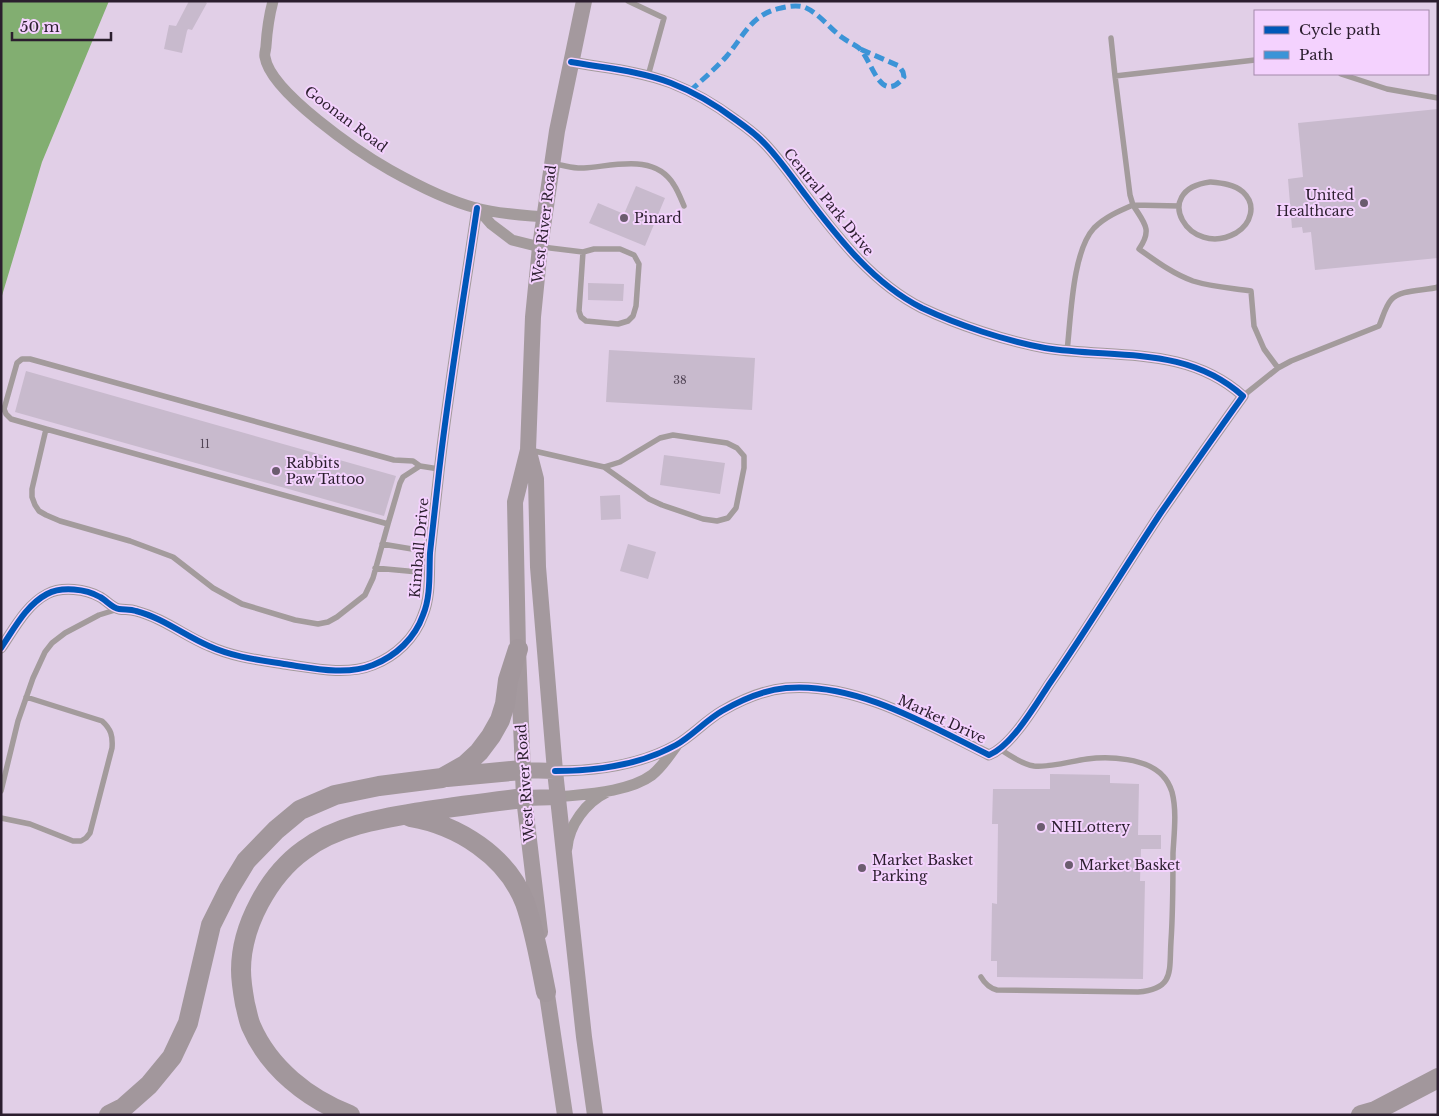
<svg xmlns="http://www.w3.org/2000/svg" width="1439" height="1116" font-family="'Libre Baskerville',serif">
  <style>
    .water { fill: #82ae71 }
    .building { fill: #c8bacd }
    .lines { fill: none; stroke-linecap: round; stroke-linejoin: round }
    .lane { stroke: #a39b9c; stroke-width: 5.5 }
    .street { stroke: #a39b9c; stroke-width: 11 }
    .secondary { stroke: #a4999e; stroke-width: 16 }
    .highway { stroke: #a2979c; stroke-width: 20 }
    .quiet { stroke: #3c94d7; stroke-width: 5; stroke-dasharray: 10 5; stroke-linecap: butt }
    .cycleway-casing { stroke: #f4d2fe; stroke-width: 9 }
    .cycleway { stroke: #0057b8; stroke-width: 6 }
    .poi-dot { fill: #6b5c6f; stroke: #f4d2fe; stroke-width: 2 }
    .labels { text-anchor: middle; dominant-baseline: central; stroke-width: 4; stroke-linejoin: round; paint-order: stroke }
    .number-label { font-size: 11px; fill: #524556 }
    .street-label { font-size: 14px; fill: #2b1e2e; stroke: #f4d2fe }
    .poi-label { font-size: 14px; fill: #2b1e2e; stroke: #f4d2fe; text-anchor: start }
  </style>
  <rect width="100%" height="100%" fill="#e1cfe7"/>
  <path class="water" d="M 1,1 L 109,1 L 42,162 L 1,299 Z"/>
  <path class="building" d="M 189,1 L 204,1 L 207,3 L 192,30 L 188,29 L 187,31 L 182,53 L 164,49 L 169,25 L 176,26 Z
    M 1438,109 L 1438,258 L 1315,270 L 1311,232 L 1303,233 L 1302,227 L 1292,228 L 1288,179 L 1303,177 L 1298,123 Z
    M 636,186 L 665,198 L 645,246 L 589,223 L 598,203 L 624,214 Z
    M 588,283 L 624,284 L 623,301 L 588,300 Z
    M 609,350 L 755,358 L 752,410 L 606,402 Z
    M 26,371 L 396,476 L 384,516 L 15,412 Z
    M 664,455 L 725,463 L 720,494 L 660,485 Z
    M 620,495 L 621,519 L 601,520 L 600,496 Z
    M 628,544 L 656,552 L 648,579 L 620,571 Z
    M 1050,774 L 1110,775 L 1110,783 L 1139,784 L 1138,835 L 1161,835 L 1161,849 L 1141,849 L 1140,881 L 1145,881 L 1143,979 L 997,977 L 997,961 L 991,961 L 992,903 L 997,904 L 998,824 L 992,824 L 993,789 L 1050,789 Z"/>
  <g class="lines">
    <path class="lane" d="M 628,1 L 664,18 L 648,76
      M 1111,38 L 1115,76
      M 1341,74 L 1387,89 L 1438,98
      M 554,164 C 564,165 574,169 584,168 C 614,166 655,153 674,185 C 678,191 681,199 684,206
      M 1210,182 C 1221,183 1234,184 1243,192 C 1257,205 1251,224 1236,233 C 1189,259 1149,190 1210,182 Z
      M 1133,205 C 1144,223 1153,229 1139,249 C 1156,261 1173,274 1193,281 C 1212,287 1232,288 1251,291 L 1254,326 L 1264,349 L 1278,368
      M 1133,205 L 1179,206
      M 542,247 L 583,252 L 594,249 L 620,249 L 634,255 L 639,264 L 636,306 L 633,316 L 628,321 L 618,324 L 586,321 L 581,317 L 579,311 L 583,252
      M 1067,351 C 1071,318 1072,252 1094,228 C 1105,217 1119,211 1133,205 L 1130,195 L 1115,76 L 1255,60
      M 1243,396 L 1278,368 L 1291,361 L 1379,326 C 1383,317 1385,307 1391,300 C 1400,289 1425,291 1438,287
      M 46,429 L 388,524 L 373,578 L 365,595 L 337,617 L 328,622 L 318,624 L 295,620 L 242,604 L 213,588 L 173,557 L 130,541 L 60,521 L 46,515 L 39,511 L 35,505 L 32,497 L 32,489 L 46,429 L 11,419 L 6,414 L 4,409 L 17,363 L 22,359 L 30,359 L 394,460 L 413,461 L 420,466 L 439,469
      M 530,450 L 604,467 L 620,462 L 660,438 L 673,435 L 727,443 L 737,448 L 744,456 L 744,468 L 736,508 L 728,518 L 717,521 L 703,519 L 662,505 L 649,499 L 604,467
      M 388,524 L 400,483 L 403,477 L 420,466
      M 382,544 L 430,552
      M 375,568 L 429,573
      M 1,791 L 18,721 L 33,678 L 45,652 L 52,643 L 65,633 L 99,615 L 115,610
      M 1,818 L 30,824 L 73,841 L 81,841 L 86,838 L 90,833 L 112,748 C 113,736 111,729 102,721 L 26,697
      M 981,977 C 985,984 989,988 997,990 L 1138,992 C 1175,989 1169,971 1171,941 C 1173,912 1173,882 1173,853 C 1174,834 1177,811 1172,792 C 1170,786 1167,780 1163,776 C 1147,758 1109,756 1087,759 C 1072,761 1048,768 1034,766 C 1022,764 1010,756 1000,749"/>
    <path class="street" d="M 273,1 C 269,16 267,30 266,46 C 266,49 264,54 265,57 C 270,92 360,153 390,170 C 415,184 449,201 476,208 C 498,214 522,215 544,217
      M 477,208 L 491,224 L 512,240 L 540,247
      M 1,648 C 14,629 26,605 47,594 C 62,586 86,589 100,597 C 106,600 112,608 119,609 C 125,610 130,609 136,611 C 163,618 185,636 209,646 C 233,657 259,660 284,664 C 312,668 346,676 373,665 C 396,656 415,638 423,615 C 431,596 429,573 430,553 C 433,526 436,499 439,472 C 449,384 464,296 477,208
      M 555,771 C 596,771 640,765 676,745 C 692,736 705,721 722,711 C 741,700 764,690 786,688 C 857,682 928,725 989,755 C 1012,746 1036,704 1050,683 C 1088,628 1123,570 1160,514 C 1187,475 1215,435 1243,396 C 1186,345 1115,359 1045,348 C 1006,341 958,325 922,308 C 874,284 839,239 807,197 C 794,180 781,161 766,145 C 757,135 746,127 736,120 C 716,105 694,92 671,83 C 640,71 604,68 571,62
      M 558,797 C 586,794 629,792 652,775 C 662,767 669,756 677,745
      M 567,848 C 569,825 586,802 607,792"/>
    <path class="secondary" d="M 529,452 L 536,479 L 538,567 L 555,771 L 584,1037 L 595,1115
      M 522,770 L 555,771
      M 524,798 L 558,797
      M 540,932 L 524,798 L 518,649 L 515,502 L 528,450 L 533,317 L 540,247 L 557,131 L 584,1
      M 545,981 L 565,1115"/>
    <path class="highway" d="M 447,777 L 522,770
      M 410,817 C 458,825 507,856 525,903 C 535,931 540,963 546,992
      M 109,1115 L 123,1108 L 149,1085 L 172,1057 L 188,1023 L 211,925 L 229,889 L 246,861 L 276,830 L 300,810 L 335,795 L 379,786 L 442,778 L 465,765 L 479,752 L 491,736 L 500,720 L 505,704 L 508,680 L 518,649
      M 350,1115 C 308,1099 269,1068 251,1026 C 248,1019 247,1011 245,1004 C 243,993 241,982 241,970 C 241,926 269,875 304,850 C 339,824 385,818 426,811 C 459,806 491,802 524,798
      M 1361,1115 L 1375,1111 L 1438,1078"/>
    <path class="quiet" d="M 690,91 C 702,80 715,69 726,57 C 744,36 751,14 781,8 C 789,6 797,5 804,7 C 819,13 830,29 843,38 C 848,42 854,44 859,48 C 872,59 880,107 904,77 L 903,72 L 899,66 L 860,49"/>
    <g class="cycleway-casing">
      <path id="cycleway" d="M 1,648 C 14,629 26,605 47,594 C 62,586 86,589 100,597 C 106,600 112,608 119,609 C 125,610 130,609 136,611 C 163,618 185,636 209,646 C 233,657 259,660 284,664 C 312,668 346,676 373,665 C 396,656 415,638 423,615 C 431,596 429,573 430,553 C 433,526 436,499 439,472 C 449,384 464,296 477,208
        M 555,771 C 596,771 640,765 676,745 C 692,736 705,721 722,711 C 741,700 764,690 786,688 C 857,682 928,725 989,755 C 1012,746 1036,704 1050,683 C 1088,628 1123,570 1160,514 C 1187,475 1215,435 1243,396 C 1186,345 1115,359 1045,348 C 1006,341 958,325 922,308 C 874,284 839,239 807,197 C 794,180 781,161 766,145 C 757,135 746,127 736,120 C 716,105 694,92 671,83 C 640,71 604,68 571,62"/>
    </g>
    <use href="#cycleway" class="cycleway"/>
  </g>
  <g class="poi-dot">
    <circle cx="1364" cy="203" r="5"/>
    <circle cx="624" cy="218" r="5"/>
    <circle cx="276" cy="471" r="5"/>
    <circle cx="1041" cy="827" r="5"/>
    <circle cx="1069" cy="865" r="5"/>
    <circle cx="862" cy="868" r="5"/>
  </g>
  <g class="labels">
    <g class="number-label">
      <text x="680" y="380">38</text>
      <text x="205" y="444">11</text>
    </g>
    <g class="street-label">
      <text transform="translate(346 119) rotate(37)">Goonan Road</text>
      <text transform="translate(829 202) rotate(51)">Central Park Drive</text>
      <text transform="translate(544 224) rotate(-83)">West River Road</text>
      <text transform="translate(419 548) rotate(-85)">Kimball Drive</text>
      <text transform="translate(942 719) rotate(25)">Market Drive</text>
      <text transform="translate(525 783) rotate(-94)">West River Road</text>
    </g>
    <g class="poi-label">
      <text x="1354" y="195" text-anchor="end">United<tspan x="1354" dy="16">Healthcare</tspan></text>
      <text x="634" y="218">Pinard</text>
      <text x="286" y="463">Rabbits<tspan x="286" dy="16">Paw Tattoo</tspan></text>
      <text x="1051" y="827">NHLottery</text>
      <text x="872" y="860">Market Basket<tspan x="872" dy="16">Parking</tspan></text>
      <text x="1079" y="865">Market Basket</text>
    </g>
  </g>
  <rect width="1439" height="1116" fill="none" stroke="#2b1e2e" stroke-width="5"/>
  <rect x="1254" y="10" width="175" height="65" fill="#f4d2fe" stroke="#a48aab"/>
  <rect x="1264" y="26" width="25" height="8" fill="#0057b8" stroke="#a48aab"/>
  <text x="1299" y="35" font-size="15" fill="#2b1e2e">Cycle path</text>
  <rect x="1264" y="51" width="25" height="8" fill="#3c94d7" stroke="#a48aab"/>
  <text x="1299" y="60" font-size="15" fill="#2b1e2e">Path</text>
  <path d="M12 32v8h99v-8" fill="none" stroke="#2b1e2e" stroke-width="2.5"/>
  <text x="20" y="32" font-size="15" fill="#2b1e2e" stroke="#f4d2fe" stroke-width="4" paint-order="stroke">50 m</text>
</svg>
